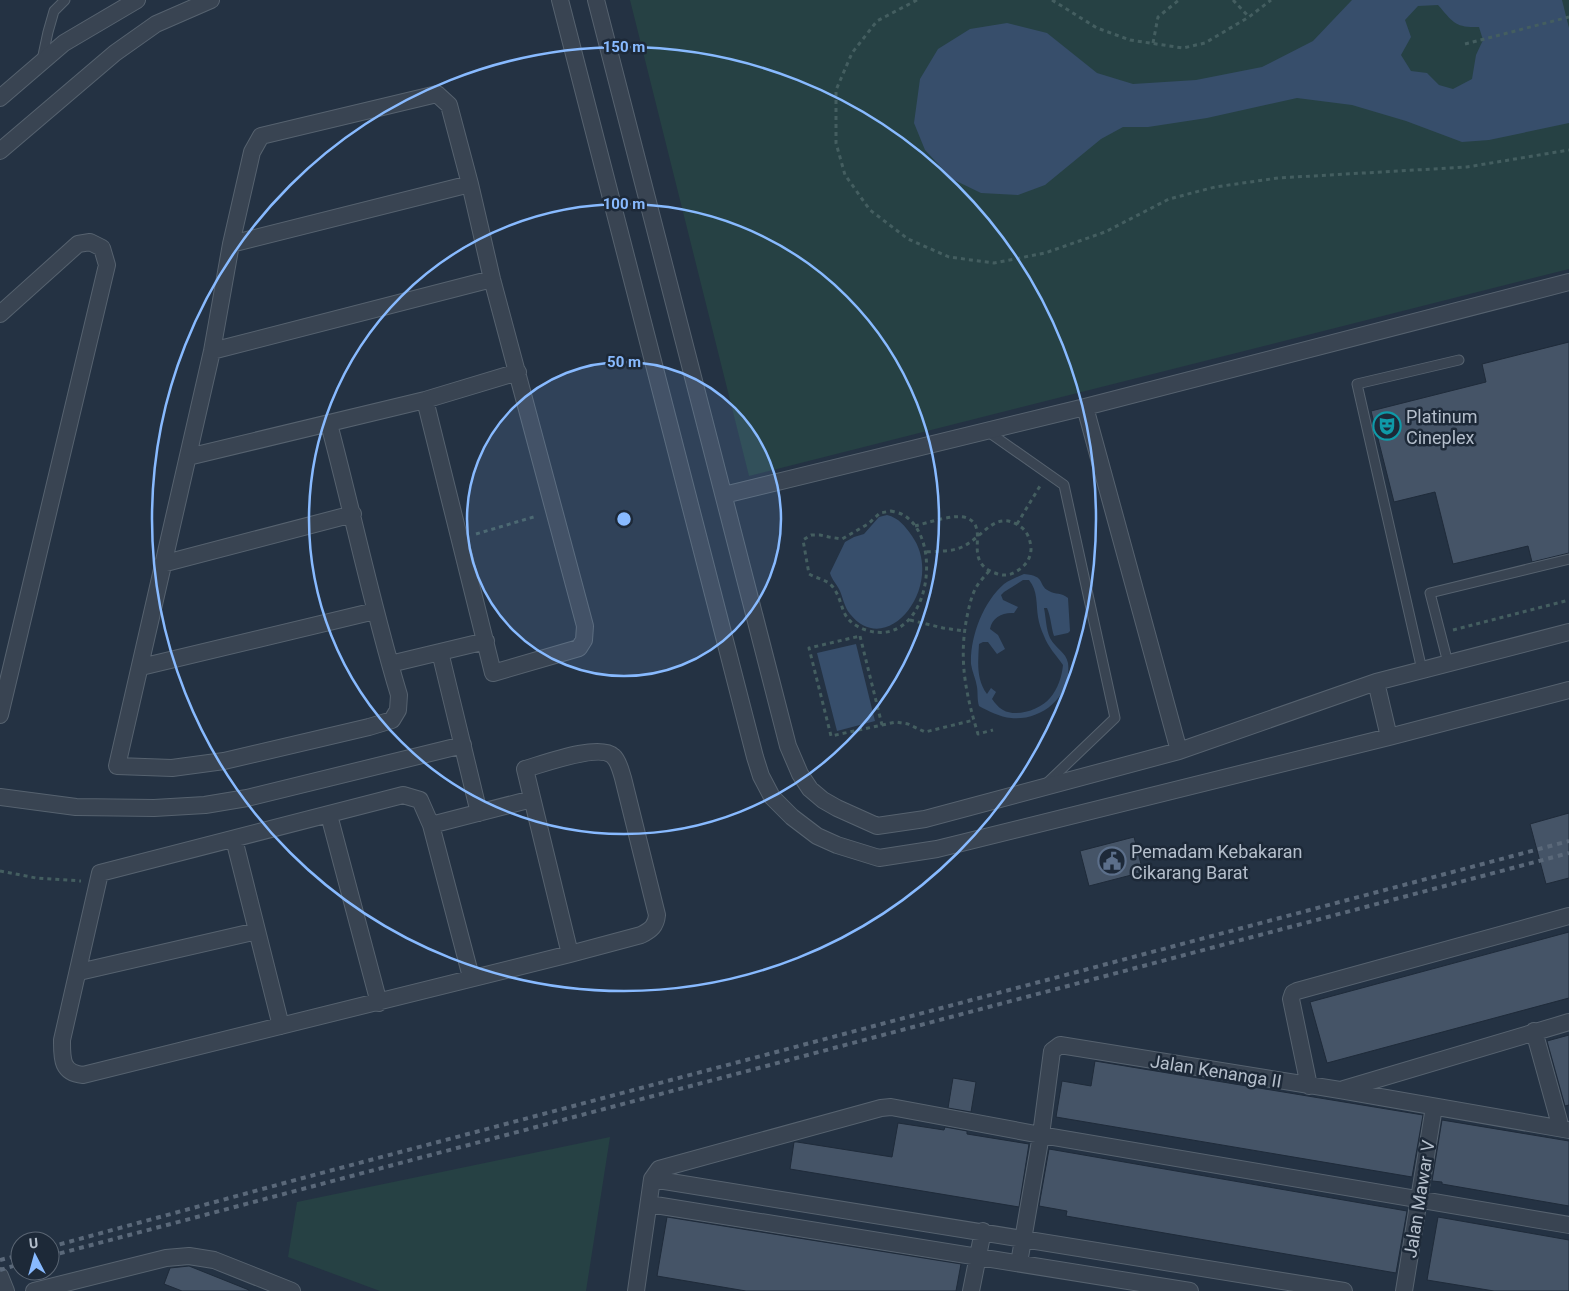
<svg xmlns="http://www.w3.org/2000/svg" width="1569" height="1291" font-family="Roboto,sans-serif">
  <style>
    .green { fill: #264144 }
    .water { fill: #374e6b; fill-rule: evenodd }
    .building { fill: #455467; stroke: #1f2b3a }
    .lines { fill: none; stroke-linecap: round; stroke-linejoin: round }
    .lane-casing { stroke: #56626f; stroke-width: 11 }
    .street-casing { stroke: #56626f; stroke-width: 18 }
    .path { stroke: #445e60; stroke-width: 3; stroke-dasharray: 4 4; stroke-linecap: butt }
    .lane { stroke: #394452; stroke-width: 9 }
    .street { stroke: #394452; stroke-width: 16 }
    .rail { stroke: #5a6879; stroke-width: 4; stroke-dasharray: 5 5; stroke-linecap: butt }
    .ring { fill: none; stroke: #88baff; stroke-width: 2.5 }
    .labels { text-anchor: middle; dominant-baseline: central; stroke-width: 5; stroke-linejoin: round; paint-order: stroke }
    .poi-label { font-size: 18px; fill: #b5bfcc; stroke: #1d2938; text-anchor: start }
    .street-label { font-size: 18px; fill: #b5bfcc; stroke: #1d2938 }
    .centre { fill: #88baff; stroke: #1d2938; stroke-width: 2.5 }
    .ring-label { font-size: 15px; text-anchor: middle; font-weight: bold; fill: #88baff; stroke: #1d2938; stroke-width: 5; stroke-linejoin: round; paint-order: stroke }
  </style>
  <rect width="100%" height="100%" fill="#243243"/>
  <path class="green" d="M 630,0 L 1569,0 L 1569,269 L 749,476 Z
    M 610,1137 L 586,1291 L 380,1291 L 288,1257 L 297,1202 Z"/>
  <path class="water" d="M 1352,0 L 1562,0 L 1569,28 L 1569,123 L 1489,140 L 1462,142 L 1406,121 L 1352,105 L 1297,98 L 1207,118 L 1148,127 L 1123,127 L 1101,139 L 1045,185 L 1018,195 L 981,193 L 952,179 L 925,150 L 914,123 L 920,79 L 938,49 L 970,29 L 1007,23 L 1047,33 L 1097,73 L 1133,84 L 1196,80 L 1262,67 L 1313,41 ZM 1438,5 C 1453,22 1455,28 1479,27 L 1483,40 L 1476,55 L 1472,79 L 1453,89 L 1439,85 L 1427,73 L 1411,71 L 1401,55 L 1411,37 L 1405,20 L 1418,6 Z
    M 887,515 C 899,518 905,526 912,536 C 946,584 888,661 850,614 C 844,607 843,597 839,589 C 836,583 832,580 830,573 L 845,542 L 854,537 L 864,534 L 879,517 Z
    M 1024,574 C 1047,576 1037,585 1049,591 C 1056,595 1061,592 1068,598 L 1070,631 L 1068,633 L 1054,636 C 1051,627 1051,617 1047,608 L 1044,608 C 1046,618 1046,629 1050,638 C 1055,648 1066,652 1068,663 C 1072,696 1042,721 1011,718 C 1000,717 988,711 979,706 C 977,699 978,693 977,687 C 976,679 972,672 971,664 C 970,637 983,602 1004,584 C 1010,580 1017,577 1024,574 ZM 1023,580 L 1029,580 C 1038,591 1036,604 1038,617 C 1039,623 1041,630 1044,636 C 1048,647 1056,655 1063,665 C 1062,676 1058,689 1050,698 C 1041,709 1017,718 1003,710 C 999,708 995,703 992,699 L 996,692 L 991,688 L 987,694 C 976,679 978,662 979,644 L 983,642 L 988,642 L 997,654 L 1005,649 L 998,635 L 990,629 C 992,617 1003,612 1014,613 L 1018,607 L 1003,600 L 1001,595 L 1004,592 Z
    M 856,644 L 875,721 L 837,731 L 817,653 Z"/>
  <path class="building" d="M 1569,342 L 1569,553 L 1532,562 L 1528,546 L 1453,564 L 1435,492 L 1394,502 L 1371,411 L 1486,382 L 1482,364 Z
    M 1569,813 L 1569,878 L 1546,884 L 1530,824 Z
    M 1134,837 L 1143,872 L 1089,886 L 1080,851 Z
    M 1569,932 L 1569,998 L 1327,1063 L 1310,1002 Z
    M 1569,1035 L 1569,1105 L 1565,1106 L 1547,1041 Z
    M 1095,1061 L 1423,1115 L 1412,1177 L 1056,1117 L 1062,1081 L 1091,1086 Z
    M 953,1078 L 976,1082 L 971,1112 L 948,1108 Z
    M 1442,1120 L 1569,1141 L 1569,1206 L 1442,1184 L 1442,1182 L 1432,1181 Z
    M 898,1123 L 944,1130 L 945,1127 L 967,1131 L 967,1134 L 1029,1144 L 1019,1207 L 790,1169 L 794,1142 L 797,1142 L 892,1157 Z
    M 1049,1149 L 1407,1211 L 1396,1273 L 1066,1216 L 1067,1211 L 1039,1206 Z
    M 667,1217 L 961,1264 L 956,1291 L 746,1291 L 657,1276 Z
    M 1438,1217 L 1569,1240 L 1569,1291 L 1494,1291 L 1427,1280 Z
    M 189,1266 L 249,1290 L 249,1291 L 182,1291 L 164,1284 L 170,1268 Z"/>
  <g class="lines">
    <g class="lane-casing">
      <path id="lane" d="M 42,60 L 48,32 L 54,11 L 65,0
        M 987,431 L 1064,485 L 1115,718 L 1047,783
        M 1448,663 L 1430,593 L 1569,559
        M 1422,670 L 1357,384 L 1459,360"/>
    </g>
    <g class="street-casing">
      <path id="street" d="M 560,0 L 755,757 L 761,776 L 772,797 L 792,817 L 817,836 L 837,845 L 879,858 L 937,849 L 1389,737 L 1569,690
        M 596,0 L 788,746 L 800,774 L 810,789 L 823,800 L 837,808 L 877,826 L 925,819 L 1179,751 L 1376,682 L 1569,632
        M 0,98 L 64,43 L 137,0
        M 0,151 L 115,53 L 156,24 L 211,0
        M 231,244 L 470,184
        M 0,314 L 78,244 L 90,242 L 102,248 L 107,265 L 0,715
        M 212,351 L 492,279
        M 1085,407 L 1569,282
        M 329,424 C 353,514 372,606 399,695 L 398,710 L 392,720 L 369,727 L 224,761 L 172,768 L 117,766 L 212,351 L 231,244 L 252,152 L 261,136 L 437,94 L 449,105 L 470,184 L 492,279 L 585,626 L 584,640 L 579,648 L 493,673 L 425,400
        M 188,457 L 425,400 L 518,372
        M 724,495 L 1085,407 L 1179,751
        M 162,564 L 353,514
        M 440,652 L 479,813
        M 390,664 L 486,641
        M 141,667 L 375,611
        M 1376,682 L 1389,737
        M 0,797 L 76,807 L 154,808 L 205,805 L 247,798 L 463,745
        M 329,815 L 379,1003
        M 431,825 L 532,799
        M 234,839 L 281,1026
        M 79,972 L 257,931
        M 471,977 L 431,825 L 420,800 L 403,795 L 100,873 L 62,1040 C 62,1058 61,1073 83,1075 L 570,954 L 641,935 C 651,930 656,926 657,915 L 623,778 C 621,772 619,761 613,756 C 599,743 543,764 525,769 L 570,954
        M 1534,1031 L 1559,1121
        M 1309,1086 L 1291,999 L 1293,993 L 1297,991 L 1569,916
        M 1344,1089 L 1569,1022
        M 652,1179 L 1344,1291
        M 649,1204 L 1190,1291
        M 1019,1263 L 1041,1135 L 1052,1051 L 1060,1045 L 1340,1090 L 1569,1130
        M 0,1276 L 6,1291
        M 34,1291 L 166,1258 L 189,1256 L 214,1260 L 292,1291
        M 636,1291 L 652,1179 L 659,1169 L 881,1108 L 891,1107 L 1041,1135 L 1569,1225
        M 971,1291 L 983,1231
        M 1404,1291 L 1434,1107"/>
    </g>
    <path class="path" d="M 917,0 L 877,21 L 852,53 L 836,90 L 836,143 L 845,175 L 870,210 L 908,239 L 949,257 L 994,263 L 1045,253 L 1105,232 L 1169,199 L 1215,187 L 1278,178 L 1467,167 L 1569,150
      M 1052,0 L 1097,28 L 1130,40 L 1183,48 L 1205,43 L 1249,17 L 1271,0
      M 1233,0 L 1249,17
      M 1153,43 L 1158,17 L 1179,0
      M 1465,44 L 1569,17
      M 891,511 C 895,512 901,513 905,516 C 945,542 928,650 866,630 C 837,620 846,603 832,586 C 826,579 817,579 809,574 L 803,540 L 811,535 L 820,535 L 829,537 L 842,539 L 868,524 L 880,513 Z
      M 1017,524 L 1040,486
      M 915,526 C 927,523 956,513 967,518 C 991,528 961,561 995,573 C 1002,576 1010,576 1017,571 C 1025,566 1030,560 1031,550 C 1031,542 1028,532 1021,527 C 995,508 983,538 962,547 C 951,552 937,551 925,552
      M 476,534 L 537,516
      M 989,571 C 985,576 980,581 977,586 C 972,594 970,603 968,612 C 958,656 965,692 978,734 L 993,730
      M 910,620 L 943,628 L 964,631
      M 1453,630 L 1569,600
      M 860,636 L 882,725 L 831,736 L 809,648 Z
      M 882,725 L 896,722 L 908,724 L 925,732 L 974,720
      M 0,871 L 36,878 L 81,881"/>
    <use href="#lane" class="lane"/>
    <use href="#street" class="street"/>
    <path class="rail" d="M 50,1247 L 299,1179 L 1569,841
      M 50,1256 L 1569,853
      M 0,1260 L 20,1255
      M 0,1270 L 20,1264"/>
  </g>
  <circle cx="624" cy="519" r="157" fill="#88baff" fill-opacity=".12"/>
  <g class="ring">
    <circle cx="624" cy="519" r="157"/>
    <circle cx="624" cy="519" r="315"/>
    <circle cx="624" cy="519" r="472"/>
  </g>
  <defs>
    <g id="theatre-ring" transform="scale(1.4375)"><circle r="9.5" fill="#1d2938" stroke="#0f9aa8" stroke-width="1.5"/><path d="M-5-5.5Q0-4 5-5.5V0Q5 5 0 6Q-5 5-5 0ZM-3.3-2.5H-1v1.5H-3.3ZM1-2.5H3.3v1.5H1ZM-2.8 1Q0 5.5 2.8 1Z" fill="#0f9aa8"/></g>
    <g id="civic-ring" transform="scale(1.4375)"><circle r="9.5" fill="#1d2938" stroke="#5c6f8a" stroke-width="1.5"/><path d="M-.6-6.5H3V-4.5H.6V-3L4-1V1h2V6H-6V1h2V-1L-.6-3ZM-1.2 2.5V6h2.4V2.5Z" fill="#5c6f8a"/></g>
  </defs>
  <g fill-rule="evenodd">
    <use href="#theatre-ring" x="1387" y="426"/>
    <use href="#civic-ring" x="1112" y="861"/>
  </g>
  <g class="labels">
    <g class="poi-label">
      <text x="1406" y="416">Platinum<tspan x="1406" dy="21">Cineplex</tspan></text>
      <text x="1131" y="851">Pemadam Kebakaran<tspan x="1131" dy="21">Cikarang Barat</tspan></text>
    </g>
    <g class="street-label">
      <text transform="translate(1216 1071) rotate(9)">Jalan Kenanga II</text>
      <text transform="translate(1419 1199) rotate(-81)">Jalan Mawar V</text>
    </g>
  </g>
  <circle cx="624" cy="519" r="8" class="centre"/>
  <g class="ring-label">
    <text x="624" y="52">150 m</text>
    <text x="624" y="209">100 m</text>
    <text x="624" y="367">50 m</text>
  </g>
  <g transform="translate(35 1256) rotate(354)"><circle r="24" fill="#1d2938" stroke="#5a6573"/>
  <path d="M0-4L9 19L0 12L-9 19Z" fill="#88baff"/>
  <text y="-8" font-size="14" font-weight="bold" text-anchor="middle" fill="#b5bfcc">U</text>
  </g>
</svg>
